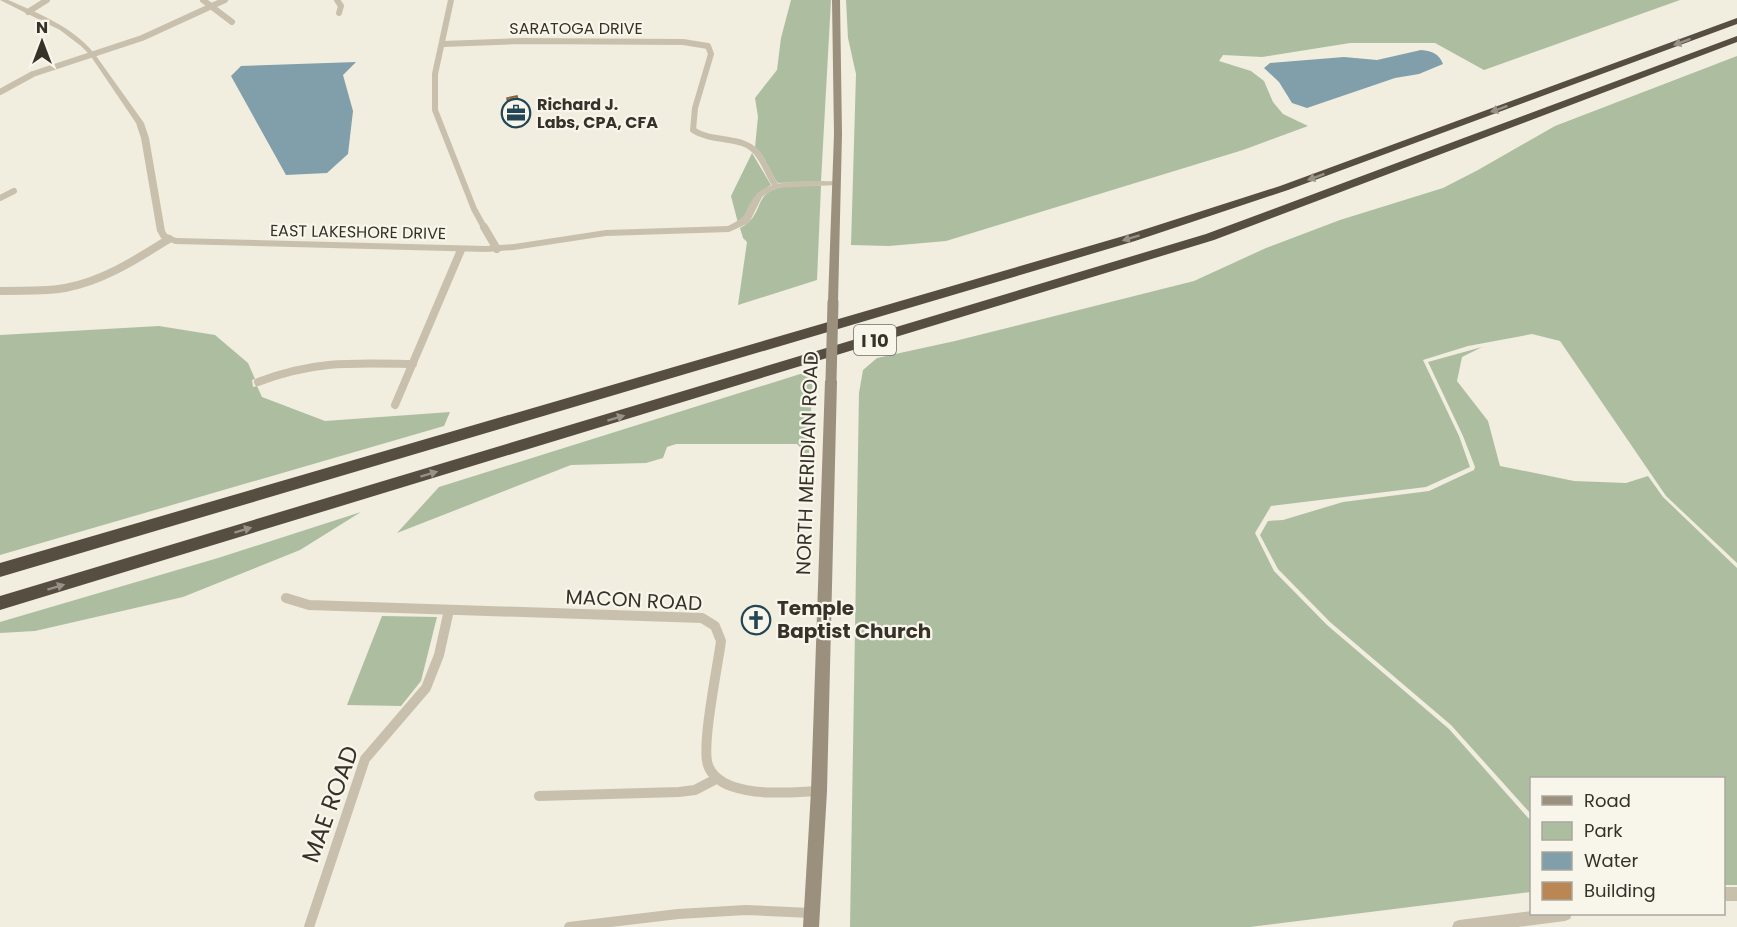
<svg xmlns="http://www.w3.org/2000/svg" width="1737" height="927" font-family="Poppins,sans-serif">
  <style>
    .green { fill: #adbea0 }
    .water { fill: #819fab }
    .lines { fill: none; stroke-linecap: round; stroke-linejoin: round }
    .minor-far2 { stroke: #c8c0ac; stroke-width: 6 }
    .minor-far1 { stroke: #c8c0ac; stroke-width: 8 }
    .minor { stroke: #c8c0ac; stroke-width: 10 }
    .tertiary { fill: #c8c0ac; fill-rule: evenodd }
    .secondary { fill: #9b907e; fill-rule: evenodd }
    .motorway { fill: #574e42; fill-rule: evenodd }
    .secondary-bridge { stroke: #9b907e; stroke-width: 11 }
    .shaded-wall { fill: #825e3a }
    .building { fill: #ba8653; stroke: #825e3a; stroke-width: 1.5 }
    .oneway { fill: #979186 }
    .labels { text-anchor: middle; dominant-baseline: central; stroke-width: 4.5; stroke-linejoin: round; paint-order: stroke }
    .far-street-label { font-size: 16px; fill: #37312a; stroke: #f8f6eb }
    .far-poi-label { font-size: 16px; font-weight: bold; fill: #37312a; stroke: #f8f6eb; text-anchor: start }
    .shield { fill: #f8f6eb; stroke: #716c64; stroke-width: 1.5 }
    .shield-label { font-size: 18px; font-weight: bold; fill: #37312a }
    .street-label { font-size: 20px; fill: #37312a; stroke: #f8f6eb }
    .poi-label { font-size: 20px; font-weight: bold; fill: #37312a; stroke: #f8f6eb; text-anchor: start }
    .near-street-label { font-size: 24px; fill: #37312a; stroke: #f8f6eb }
  </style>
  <rect width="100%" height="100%" fill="#f1eddf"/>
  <path class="green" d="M 791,0 L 831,0 L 821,181 L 778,183 C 769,171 766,157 755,147 L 758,117 L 755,98 L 777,70 L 781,38 Z
    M 846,0 L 1680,0 L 1484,70 L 1435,43 L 1350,43 L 1262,57 L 1223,55 L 1219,61 L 1251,71 L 1264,81 L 1273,102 L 1283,114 L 1308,126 L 1243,150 L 946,241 L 889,246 L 851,245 L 856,74 L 848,38 Z
    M 1737,56 L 1737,563 L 1666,496 L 1560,341 L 1532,334 L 1468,346 L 1423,360 L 1459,436 L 1470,467 L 1426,487 L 1271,506 L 1255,533 L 1274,571 L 1327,625 L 1449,729 L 1531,821 L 1531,892 L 1250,927 L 850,927 L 859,393 L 863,370 L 877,358 L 955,341 L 1194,281 L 1266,248 L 1340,220 L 1443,188 L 1478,170 L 1555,126 Z
    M 752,153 L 771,185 C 756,193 750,211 738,223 L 731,196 Z
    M 821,186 L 817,280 L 738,305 L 747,242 L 743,238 L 740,228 C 752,222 755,215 760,203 C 769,181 802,186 821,186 Z
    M 159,326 L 215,335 L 248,363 L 255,379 L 252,380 L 253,387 L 257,386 L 262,397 L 325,421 L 450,412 L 444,426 L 0,555 L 0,335 Z
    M 1482,347 L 1462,357 L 1457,381 L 1488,421 L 1500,466 L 1574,481 L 1626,483 L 1648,476 L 1663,497 L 1737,568 L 1737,885 L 1724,885 L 1724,778 L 1532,778 L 1531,814 L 1451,725 L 1330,622 L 1278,569 L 1260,535 L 1268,521 L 1283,520 L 1343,502 L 1429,491 L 1474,470 L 1475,467 L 1463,436 L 1428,362 Z
    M 813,370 L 809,453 L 801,453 L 801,448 L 797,444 L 676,444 L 667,447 L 663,458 L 646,463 L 571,465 L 397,533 L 439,487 Z
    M 361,512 L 300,550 L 183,597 L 35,631 L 0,633 L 0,622 L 218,558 Z
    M 382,616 L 437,617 L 421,681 L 401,706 L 347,705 Z"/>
  <path class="water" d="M 1421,50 C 1433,51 1439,54 1443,64 L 1419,74 L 1395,78 L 1307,108 L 1292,103 L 1279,82 L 1264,68 L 1270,63 L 1344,57 L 1377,60 Z
    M 356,62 L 343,75 L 353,111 L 348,154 L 327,173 L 286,175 L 231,76 L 241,66 Z"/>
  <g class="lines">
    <path class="minor-far2" d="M 203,0 L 232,22
      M 337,0 L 341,6 L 339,13
      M 451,0 L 435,74 L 435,110 L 474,209 L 485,229
      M 28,12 L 47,0
      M 443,44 L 521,41 L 683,42 L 708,46 L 711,54 L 695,108 L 693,130 C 712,143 741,135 756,152 C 765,162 768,175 776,186
      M 0,92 L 33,74 L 142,38 L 225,0
      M 0,198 L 14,191"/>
    <path class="minor-far1" d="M 484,227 L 497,249
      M 0,291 C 22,290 43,292 65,288 C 103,281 137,259 169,239
      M 258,382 C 315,360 354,363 413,364
      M 395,405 L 461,250"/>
    <path class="minor" d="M 286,598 L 309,605 L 702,618 L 715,626 L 721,641 C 718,665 701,746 708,765 C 711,775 722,783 731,786 C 759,796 791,792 819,791
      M 539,796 L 679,792 L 695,790 L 716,779
      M 309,927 L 365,759 L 426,688 L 439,655 L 449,610
      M 569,927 L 678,914 L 746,910 L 811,913"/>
    <path class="tertiary" d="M 0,0 L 8,0 C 40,14 71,26 94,53 L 144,123 L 149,138 L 165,231 L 167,234 L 176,238 L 486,246 L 514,244 L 606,230 L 728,226 C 751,215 742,213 755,196 C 769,177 815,182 837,181 L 841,183 L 837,185 L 776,188 L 762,197 L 749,223 L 729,232 L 606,236 L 514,250 L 486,252 L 175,244 L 161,238 L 157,231 L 141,138 L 136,123 L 90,55 L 81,46 L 60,30 Z
      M 1724,887 L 1737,887 L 1737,901 L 1724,901 Z
      M 1532,911 L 1532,914 L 1572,914 L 1570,919 L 1565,921 L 1518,927 L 1452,927 L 1454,922 L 1459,920 Z"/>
    <path class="secondary" d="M 832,0 L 840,0 L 842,134 L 838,302 L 833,305 L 828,302 L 834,134 Z
      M 831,377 L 837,381 L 827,791 L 819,927 L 803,927 L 811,791 L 825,381 Z"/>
    <path class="motorway" d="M 1737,18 L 1737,24 L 1288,190 L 1135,241 L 0,577 L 0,563 L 1127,235 L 1280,186 Z
      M 1737,36 L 1737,42 L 1214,240 L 0,610 L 0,596 L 1206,234 Z"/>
    <path class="secondary-bridge" d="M 831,381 L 833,302"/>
  </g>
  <path class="shaded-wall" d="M 517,96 L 522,116 L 511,118 L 509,112 Z"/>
  <path class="building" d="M 517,96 L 520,110 L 509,112 L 507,98 Z"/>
  <defs><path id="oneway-solid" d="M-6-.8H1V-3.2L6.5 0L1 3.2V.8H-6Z" transform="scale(1.5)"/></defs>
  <g class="oneway">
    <use href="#oneway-solid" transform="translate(1682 42) rotate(160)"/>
    <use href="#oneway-solid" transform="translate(1499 109) rotate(160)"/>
    <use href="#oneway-solid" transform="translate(1316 177) rotate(160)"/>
    <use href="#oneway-solid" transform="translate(1131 238) rotate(163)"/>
    <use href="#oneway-solid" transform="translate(616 418) rotate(-17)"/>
    <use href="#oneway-solid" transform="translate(429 474) rotate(-17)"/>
    <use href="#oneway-solid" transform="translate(243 530) rotate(-17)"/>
    <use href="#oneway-solid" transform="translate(56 587) rotate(-17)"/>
  </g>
  <defs>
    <g id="office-ring" transform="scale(1.5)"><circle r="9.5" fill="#f8f6eb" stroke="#244554" stroke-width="1.5"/><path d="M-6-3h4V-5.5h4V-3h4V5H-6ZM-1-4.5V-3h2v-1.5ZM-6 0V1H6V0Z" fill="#244554"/></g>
    <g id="church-ring" transform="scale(1.5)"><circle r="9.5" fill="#f8f6eb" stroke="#244554" stroke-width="1.5"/><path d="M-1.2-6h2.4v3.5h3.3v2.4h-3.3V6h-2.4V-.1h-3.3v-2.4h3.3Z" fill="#244554"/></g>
  </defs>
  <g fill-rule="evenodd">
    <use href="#office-ring" x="516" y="113"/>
    <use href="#church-ring" x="756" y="620"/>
  </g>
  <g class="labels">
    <g class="far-street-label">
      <text x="576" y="28">SARATOGA DRIVE</text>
      <text transform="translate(358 232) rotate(1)">EAST LAKESHORE DRIVE</text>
    </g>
    <g class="far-poi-label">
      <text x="537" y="104">Richard J.<tspan x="537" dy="18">Labs, CPA, CFA</tspan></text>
    </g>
    <rect class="shield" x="854" y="325" width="42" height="30" rx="4.5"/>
    <g class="shield-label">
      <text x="875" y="340">I 10</text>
    </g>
    <g class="street-label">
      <text transform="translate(807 463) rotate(-88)">NORTH MERIDIAN ROAD</text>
      <text transform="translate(634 600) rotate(3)">MACON ROAD</text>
    </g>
    <g class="poi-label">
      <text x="777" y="608">Temple<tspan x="777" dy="23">Baptist Church</tspan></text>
    </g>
    <g class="near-street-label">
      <text transform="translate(330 804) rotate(-70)">MAE ROAD</text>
    </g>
  </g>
  <rect x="1530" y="777" width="195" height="138" fill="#f8f6eb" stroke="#aba79e" stroke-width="1.5"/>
  <rect x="1542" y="796" width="30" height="9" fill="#9b907e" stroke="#aba79e" stroke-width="1.5"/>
  <text x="1584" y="807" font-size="18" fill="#37312a">Road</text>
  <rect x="1542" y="822" width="30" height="18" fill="#adbea0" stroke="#aba79e" stroke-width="1.5"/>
  <text x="1584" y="837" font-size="18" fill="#37312a">Park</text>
  <rect x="1542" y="852" width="30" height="18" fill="#819fab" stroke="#aba79e" stroke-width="1.5"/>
  <text x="1584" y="867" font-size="18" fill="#37312a">Water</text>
  <rect x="1542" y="882" width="30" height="18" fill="#ba8653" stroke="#aba79e" stroke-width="1.5"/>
  <text x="1584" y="897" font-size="18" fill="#37312a">Building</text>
  <g transform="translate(42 42)" stroke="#f8f6eb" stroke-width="4.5" paint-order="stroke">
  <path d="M0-4.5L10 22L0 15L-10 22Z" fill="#37312a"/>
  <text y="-9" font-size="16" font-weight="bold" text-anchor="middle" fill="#37312a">N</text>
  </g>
</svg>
